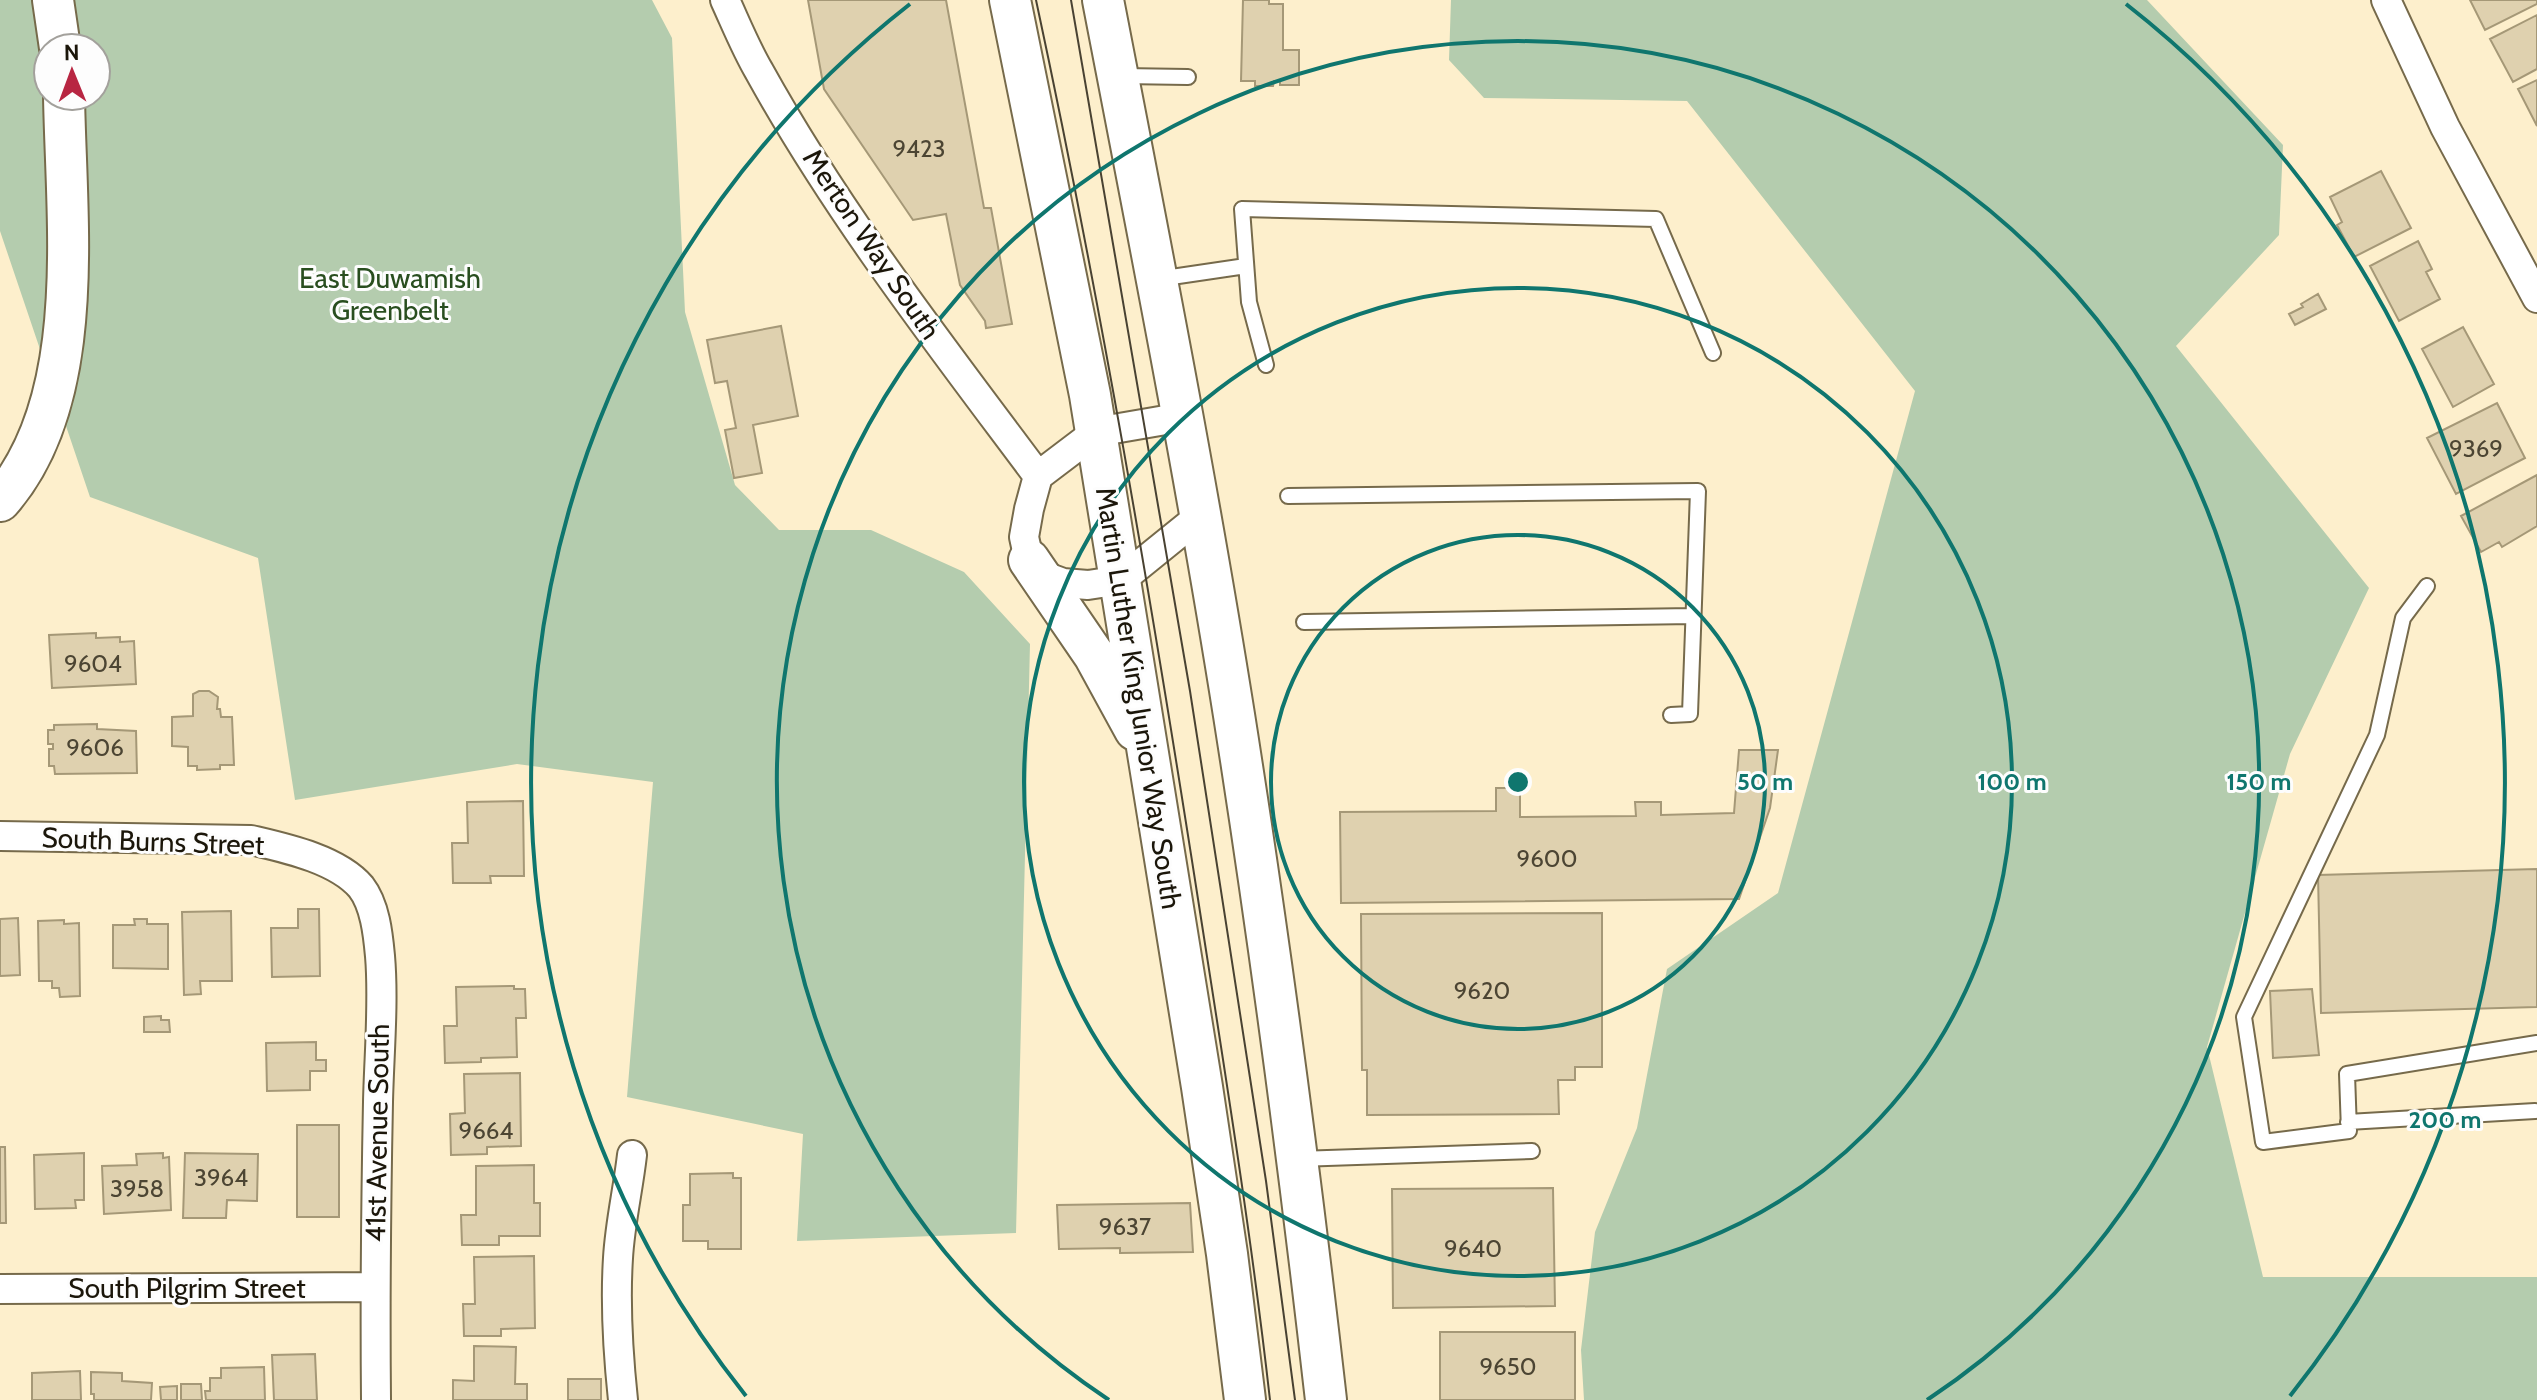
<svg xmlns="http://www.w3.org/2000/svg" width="2537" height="1400" font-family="Cabin,sans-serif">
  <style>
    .green { fill: #b4ccae; fill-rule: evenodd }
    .building { fill: #dfd1af; stroke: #a59877; stroke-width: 2 }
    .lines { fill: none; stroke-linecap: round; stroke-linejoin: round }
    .service-casing { stroke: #766a4b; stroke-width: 18 }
    .minor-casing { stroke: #766a4b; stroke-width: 32 }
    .secondary-casing { stroke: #766a4b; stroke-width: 44 }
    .service { stroke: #fff; stroke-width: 14 }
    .minor { stroke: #fff; stroke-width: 28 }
    .secondary { stroke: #fff; stroke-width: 40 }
    .tram { stroke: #494232; stroke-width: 2 }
    .ring { fill: none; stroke: #0f766e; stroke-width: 4 }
    .labels { text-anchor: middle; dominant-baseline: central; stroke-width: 6; stroke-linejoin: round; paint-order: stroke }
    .number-label { font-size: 24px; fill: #4c4533 }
    .street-label { font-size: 28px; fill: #1b160a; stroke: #fdfdfd }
    .park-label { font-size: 28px; fill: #294e1f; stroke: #fdfdfd }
    .centre { fill: #0f766e; stroke: #fdfdfd; stroke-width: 4 }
    .ring-label { font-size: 24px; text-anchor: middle; font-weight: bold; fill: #0f766e; stroke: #fdfdfd; stroke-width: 6; stroke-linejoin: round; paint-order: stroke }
  </style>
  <rect width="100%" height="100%" fill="#fdefcc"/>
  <path class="green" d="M 0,0 L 652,0 L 672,38 L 685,312 L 735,485 L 779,530 L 871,530 L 964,572 L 1030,644 L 1016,1233 L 797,1241 L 803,1134 L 627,1097 L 653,782 L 517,764 L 295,800 L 258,558 L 90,497 L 0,231 ZM 48,48 L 96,48 L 96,96 L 48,96 Z
    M 1451,0 L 2147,0 L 2283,145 L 2279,235 L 2176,346 L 2369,588 L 2290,754 L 2207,1047 L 2263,1277 L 2537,1277 L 2537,1400 L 1584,1400 L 1581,1350 L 1595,1232 L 1637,1128 L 1667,969 L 1778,893 L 1915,391 L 1687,101 L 1484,98 L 1449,60 Z"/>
  <path class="building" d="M 808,0 L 946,0 L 984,208 L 991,208 L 1012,324 L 986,328 L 985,321 L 960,285 L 946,214 L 913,220 L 824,89 Z
    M 1243,0 L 1269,0 L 1269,4 L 1283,4 L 1283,50 L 1299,50 L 1299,85 L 1280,85 L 1280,81 L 1274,81 L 1273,86 L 1255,86 L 1255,81 L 1241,81 Z
    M 2470,0 L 2537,0 L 2537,4 L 2485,30 Z
    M 2537,15 L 2537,69 L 2513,82 L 2490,39 Z
    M 2537,80 L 2537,126 L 2518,89 Z
    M 2381,171 L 2411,228 L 2354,257 L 2337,225 L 2342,222 L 2330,197 Z
    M 2418,241 L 2432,269 L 2426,272 L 2440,299 L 2399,321 L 2370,266 Z
    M 2318,294 L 2326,309 L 2295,325 L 2289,314 L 2303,307 L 2301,304 Z
    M 781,326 L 798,416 L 753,425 L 762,473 L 734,478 L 725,430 L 736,428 L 727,381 L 715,383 L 707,340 Z
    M 2463,327 L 2494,384 L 2453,407 L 2422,349 Z
    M 2497,403 L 2525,458 L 2456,494 L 2427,438 Z
    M 2537,475 L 2537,526 L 2502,547 L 2499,542 L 2481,552 L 2461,516 Z
    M 96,633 L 96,638 L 120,637 L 120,642 L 134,641 L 136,684 L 52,688 L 49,635 Z
    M 199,691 L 209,691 L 218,697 L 217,709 L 220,709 L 221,717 L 232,717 L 234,765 L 220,765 L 220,769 L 197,770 L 197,766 L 188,766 L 188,747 L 172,746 L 172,717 L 193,716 L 193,694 Z
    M 97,724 L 97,729 L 136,731 L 137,773 L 55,774 L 54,766 L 49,766 L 49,749 L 53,749 L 53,744 L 48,744 L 48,730 L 54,730 L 54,725 Z
    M 1739,750 L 1778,750 L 1770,808 L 1739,899 L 1341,903 L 1340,812 L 1496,811 L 1496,788 L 1520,788 L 1520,817 L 1636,816 L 1635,802 L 1661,802 L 1661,815 L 1734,813 Z
    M 523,801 L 524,876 L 490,876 L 491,883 L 453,883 L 452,843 L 468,843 L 467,802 Z
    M 2537,869 L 2537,1007 L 2321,1013 L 2318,875 Z
    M 298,909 L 319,909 L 320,976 L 272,977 L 271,928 L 298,928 Z
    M 231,911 L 232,981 L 200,981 L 201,994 L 184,995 L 182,912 Z
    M 1602,913 L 1602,1067 L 1575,1067 L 1575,1080 L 1558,1080 L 1559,1114 L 1367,1115 L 1367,1070 L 1362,1070 L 1361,914 Z
    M 18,918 L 20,975 L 0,976 L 0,919 Z
    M 134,919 L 147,919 L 147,924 L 168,924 L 168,969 L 113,968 L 113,925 L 135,925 Z
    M 64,920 L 64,924 L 79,923 L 80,996 L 60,997 L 59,988 L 52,988 L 52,981 L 39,981 L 38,921 Z
    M 514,986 L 514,989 L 525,989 L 526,1018 L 516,1018 L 517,1057 L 481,1058 L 481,1062 L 445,1063 L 444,1026 L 457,1026 L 456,987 Z
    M 2312,989 L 2319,1055 L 2273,1058 L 2270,991 Z
    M 161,1016 L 161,1020 L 169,1020 L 170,1032 L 144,1032 L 144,1017 Z
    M 316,1042 L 316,1060 L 326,1060 L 326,1071 L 310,1071 L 310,1090 L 267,1091 L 266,1043 Z
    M 520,1073 L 521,1146 L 487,1147 L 487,1154 L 451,1155 L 450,1114 L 465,1113 L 464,1074 Z
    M 297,1125 L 339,1125 L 339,1217 L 297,1217 Z
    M 0,1147 L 5,1147 L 6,1223 L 0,1223 Z
    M 84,1153 L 84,1200 L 75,1200 L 76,1208 L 35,1209 L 34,1155 Z
    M 163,1153 L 163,1158 L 169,1157 L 171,1210 L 104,1214 L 102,1166 L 137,1165 L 136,1154 Z
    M 185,1153 L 258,1154 L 257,1201 L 227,1200 L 226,1218 L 183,1218 Z
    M 534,1165 L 534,1203 L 540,1203 L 540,1236 L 499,1236 L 499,1245 L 462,1245 L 461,1215 L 476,1215 L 476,1166 Z
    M 733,1173 L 733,1178 L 741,1178 L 741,1249 L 708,1249 L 708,1241 L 683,1241 L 683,1205 L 690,1205 L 690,1174 Z
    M 1553,1188 L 1555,1306 L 1393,1308 L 1392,1189 Z
    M 1190,1203 L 1193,1252 L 1120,1253 L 1120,1248 L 1059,1249 L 1057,1205 Z
    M 534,1256 L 535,1328 L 501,1329 L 501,1336 L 464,1336 L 463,1304 L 475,1304 L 474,1257 Z
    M 1440,1332 L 1575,1332 L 1575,1400 L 1440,1400 Z
    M 474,1346 L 516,1347 L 515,1384 L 527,1384 L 527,1400 L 453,1400 L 453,1380 L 474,1381 Z
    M 315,1354 L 317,1400 L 274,1400 L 272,1355 Z
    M 264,1367 L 265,1400 L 206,1400 L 205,1391 L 210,1391 L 210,1378 L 221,1378 L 221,1368 Z
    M 80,1371 L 81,1400 L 32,1400 L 32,1373 Z
    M 91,1372 L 122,1373 L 122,1381 L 152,1383 L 151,1400 L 94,1400 L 94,1394 L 91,1394 Z
    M 568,1379 L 601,1379 L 601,1400 L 568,1400 Z
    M 181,1384 L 201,1384 L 202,1400 L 181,1400 Z
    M 177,1386 L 177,1400 L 161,1400 L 160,1387 Z"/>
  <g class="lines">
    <g class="service-casing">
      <path id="service" d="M 1122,76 L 1188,77
        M 1158,279 L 1246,266
        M 1266,365 L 1249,302 L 1242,209 L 1656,219 L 1713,353
        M 1288,496 L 1698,491 L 1690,714 L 1671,715
        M 2427,586 L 2403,618 L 2377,735 L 2244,1017 L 2263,1142 L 2349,1131 L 2347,1074 L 2537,1043
        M 1304,622 L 1693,616
        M 2348,1122 L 2535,1111
        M 1298,1159 L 1532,1151"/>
    </g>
    <g class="minor-casing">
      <path id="minor" d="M 725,0 C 736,24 746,49 759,71 C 838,214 941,346 1038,476
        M 2386,0 L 2445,127 L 2537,298
        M 1183,417 L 1096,432 L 1038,476 L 1029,509 L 1024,537 L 1029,560 L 1044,576 L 1063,583 L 1088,585 L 1121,580 L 1200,516
        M 0,836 L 251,840 C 285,848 337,859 361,887 C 375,905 378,934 380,956 C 384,1002 379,1056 378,1102 C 376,1202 375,1301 376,1400
        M 0,1289 L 375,1287
        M 623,1400 C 618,1353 615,1305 618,1258 C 620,1223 628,1190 632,1155"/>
    </g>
    <g class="secondary-casing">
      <path id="secondary" d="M 53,0 L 60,48
        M 1010,0 L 1090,395 L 1202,1087 L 1227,1254 L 1245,1400
        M 1103,0 C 1149,238 1196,476 1234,715 C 1270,943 1300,1171 1326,1400
        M 0,501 C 89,400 66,222 64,96
        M 1029,560 L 1094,655 L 1135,730"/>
    </g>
    <use href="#service" class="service"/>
    <use href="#minor" class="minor"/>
    <use href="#secondary" class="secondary"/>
    <path class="tram" d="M 1036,0 C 1100,298 1151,598 1198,899 C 1224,1066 1251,1232 1270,1400
      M 1071,0 L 1190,691 L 1266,1181 L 1295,1400"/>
  </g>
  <g class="ring">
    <circle cx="1518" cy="782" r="247"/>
    <circle cx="1518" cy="782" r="494"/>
    <path d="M1109 1400A741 741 0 1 1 1927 1400"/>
    <path d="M746 1396A987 987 0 0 1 910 4M2126 4A987 987 0 0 1 2290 1396"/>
  </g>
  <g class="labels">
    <g class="number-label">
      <text x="919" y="148">9423</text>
      <text x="2476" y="448">9369</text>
      <text x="93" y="663">9604</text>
      <text x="95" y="747">9606</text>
      <text x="1547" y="858">9600</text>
      <text x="1482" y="990">9620</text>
      <text x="486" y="1130">9664</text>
      <text x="221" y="1177">3964</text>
      <text x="137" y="1188">3958</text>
      <text x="1125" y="1226">9637</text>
      <text x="1473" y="1248">9640</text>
      <text x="1508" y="1366">9650</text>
    </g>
    <g class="street-label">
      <text transform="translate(872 244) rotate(56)">Merton Way South</text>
      <text transform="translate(1139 698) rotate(81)">Martin Luther King Junior Way South</text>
      <text transform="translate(153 841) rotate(2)">South Burns Street</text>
      <text transform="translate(377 1133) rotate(-89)">41st Avenue South</text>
      <text x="187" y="1288">South Pilgrim Street</text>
    </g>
    <g class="park-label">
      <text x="390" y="278">East Duwamish<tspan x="390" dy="32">Greenbelt</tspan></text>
    </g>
  </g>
  <circle cx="1518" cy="782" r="12" class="centre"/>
  <g class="ring-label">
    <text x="1765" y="790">50 m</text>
    <text x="2012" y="790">100 m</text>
    <text x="2259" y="790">150 m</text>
    <text x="2445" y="1128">200 m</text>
  </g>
  <g transform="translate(72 72) rotate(359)"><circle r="38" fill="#fdfdfd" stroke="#a3a19c" stroke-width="2"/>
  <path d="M0-6L14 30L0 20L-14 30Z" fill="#b82642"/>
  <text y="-12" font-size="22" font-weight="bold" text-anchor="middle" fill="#1b160a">N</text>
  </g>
</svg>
